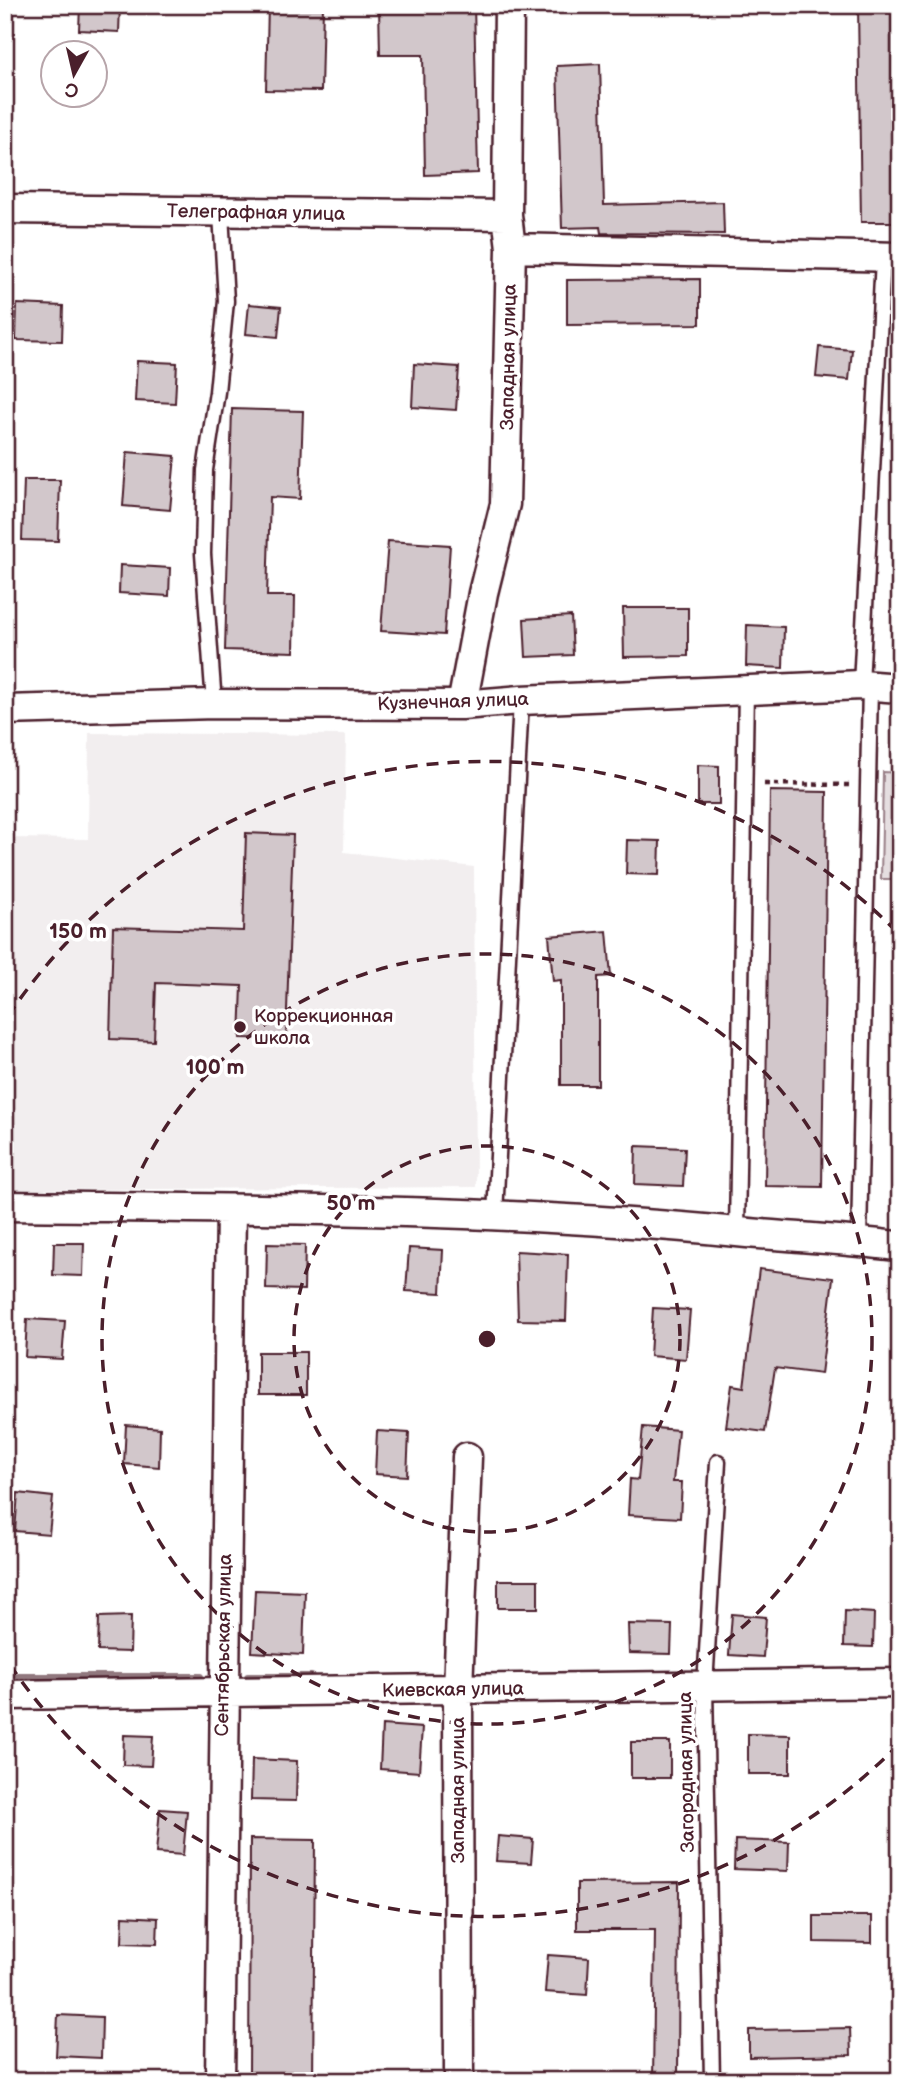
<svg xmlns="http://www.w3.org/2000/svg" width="905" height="2086" font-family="'Balsamiq Sans',sans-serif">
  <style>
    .built { fill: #f2eeef }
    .green { fill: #e5dee0; stroke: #987e86; stroke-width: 2 }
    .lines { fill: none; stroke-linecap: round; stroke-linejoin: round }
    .stream { stroke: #91787e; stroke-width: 8 }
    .building { fill: #d2c7cb; stroke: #4a1f2b; stroke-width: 2 }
    .service-casing { stroke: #4a1f2b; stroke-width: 19 }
    .minor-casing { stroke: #4a1f2b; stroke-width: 33 }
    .path { stroke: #4a1f2b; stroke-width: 4.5; stroke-dasharray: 5 5; stroke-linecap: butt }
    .service { stroke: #fff; stroke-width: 14 }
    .minor { stroke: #fff; stroke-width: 28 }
    .ring { fill: none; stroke: #4a1f2b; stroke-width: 3.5; stroke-dasharray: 12 9 }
    .poi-dot { fill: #4a1f2b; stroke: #fff; stroke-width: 2.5 }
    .labels { text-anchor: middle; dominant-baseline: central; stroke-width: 7; stroke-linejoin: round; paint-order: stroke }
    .street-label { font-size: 19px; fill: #4a1f2b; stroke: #fff }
    .poi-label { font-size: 19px; fill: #4a1f2b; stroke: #fff; text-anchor: start }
    .centre { fill: #4a1f2b; stroke: #fff; stroke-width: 3.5 }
    .ring-label { font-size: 21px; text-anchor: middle; font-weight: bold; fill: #4a1f2b; stroke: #fff; stroke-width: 7; stroke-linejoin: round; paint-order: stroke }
  </style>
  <rect width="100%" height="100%" fill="#fff"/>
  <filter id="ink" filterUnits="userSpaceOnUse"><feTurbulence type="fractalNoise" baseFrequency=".0143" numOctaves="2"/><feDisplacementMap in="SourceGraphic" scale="14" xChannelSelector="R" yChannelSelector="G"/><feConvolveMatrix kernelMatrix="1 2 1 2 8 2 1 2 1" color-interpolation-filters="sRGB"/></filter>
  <g filter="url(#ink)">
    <path class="built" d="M 89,733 L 346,735 L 344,852 L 474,867 L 476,1187 L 5,1190 L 5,838 L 88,839 Z"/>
    <path class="green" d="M 883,772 L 900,773 L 900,879 L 881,879 Z"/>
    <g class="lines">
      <path class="stream" d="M 5,1677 L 200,1677
        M 248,1677 L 311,1677"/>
    </g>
    <path class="building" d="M 80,5 L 120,5 L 119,32 L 79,30 Z
      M 268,5 L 323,5 L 321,91 L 266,90 Z
      M 379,5 L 474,5 L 478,173 L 425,175 L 423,55 L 380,55 Z
      M 858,5 L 900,5 L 900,222 L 861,222 Z
      M 600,64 L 604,205 L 723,202 L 724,234 L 601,233 L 600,227 L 562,228 L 557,66 Z
      M 700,279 L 700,324 L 567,325 L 567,280 Z
      M 17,304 L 63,306 L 62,341 L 16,340 Z
      M 249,304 L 281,307 L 278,337 L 246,334 Z
      M 819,347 L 852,350 L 849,380 L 816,377 Z
      M 137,361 L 177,363 L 175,403 L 135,401 Z
      M 414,364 L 459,367 L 456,410 L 412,407 Z
      M 232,409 L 303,411 L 300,499 L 270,497 L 267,596 L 295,596 L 294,652 L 225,650 Z
      M 127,452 L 175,456 L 170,510 L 123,506 Z
      M 24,480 L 60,480 L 58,541 L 22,540 Z
      M 388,541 L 450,545 L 444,635 L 381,631 Z
      M 120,565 L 170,568 L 169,596 L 119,593 Z
      M 623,608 L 688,608 L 688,656 L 624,657 Z
      M 571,616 L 573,655 L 526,657 L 524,619 Z
      M 747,625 L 784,627 L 783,668 L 746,666 Z
      M 698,765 L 719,766 L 719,804 L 698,804 Z
      M 770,791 L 827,792 L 822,1187 L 765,1186 Z
      M 246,833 L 293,835 L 286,1039 L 240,1038 L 242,986 L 156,983 L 154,1041 L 110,1039 L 113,927 L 243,931 Z
      M 627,840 L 660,841 L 659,875 L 626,874 Z
      M 607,931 L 611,976 L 598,977 L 598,1085 L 561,1085 L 561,980 L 553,981 L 549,936 Z
      M 636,1146 L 685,1148 L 683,1186 L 635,1184 Z
      M 54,1243 L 84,1243 L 83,1276 L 53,1275 Z
      M 267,1244 L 305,1245 L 304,1290 L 266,1289 Z
      M 409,1248 L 443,1250 L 441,1293 L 406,1291 Z
      M 516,1251 L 568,1254 L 566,1321 L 518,1320 Z
      M 759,1269 L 833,1278 L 821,1374 L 775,1368 L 765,1432 L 726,1427 L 732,1385 L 744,1387 Z
      M 653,1308 L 690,1310 L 686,1359 L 650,1356 Z
      M 27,1319 L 65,1321 L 62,1359 L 25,1357 Z
      M 258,1352 L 306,1352 L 306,1395 L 258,1395 Z
      M 126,1425 L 160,1428 L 159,1467 L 124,1464 Z
      M 643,1427 L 678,1430 L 673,1482 L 682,1482 L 680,1518 L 628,1515 L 630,1479 L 638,1480 Z
      M 377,1431 L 409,1433 L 407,1476 L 375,1474 Z
      M 18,1493 L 53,1497 L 49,1534 L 15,1531 Z
      M 498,1580 L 538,1580 L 538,1608 L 498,1608 Z
      M 255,1590 L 305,1592 L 303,1655 L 252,1652 Z
      M 845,1611 L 874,1613 L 873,1647 L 844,1646 Z
      M 732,1614 L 766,1617 L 763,1657 L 729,1655 Z
      M 131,1616 L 130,1652 L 98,1651 L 99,1617 Z
      M 628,1624 L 672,1625 L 671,1654 L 629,1653 Z
      M 382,1725 L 422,1728 L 419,1772 L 380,1769 Z
      M 748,1734 L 790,1735 L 790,1774 L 748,1774 Z
      M 124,1735 L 153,1736 L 151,1766 L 123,1765 Z
      M 631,1742 L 670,1742 L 670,1778 L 631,1778 Z
      M 252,1759 L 297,1761 L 296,1801 L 251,1800 Z
      M 160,1809 L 187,1811 L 183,1855 L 156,1853 Z
      M 498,1836 L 533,1839 L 531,1863 L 496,1861 Z
      M 250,1839 L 315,1840 L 313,2081 L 249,2081 Z
      M 735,1840 L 789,1842 L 788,1871 L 734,1869 Z
      M 679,1882 L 678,2081 L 653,2081 L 655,1930 L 577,1930 L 577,1883 Z
      M 123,1916 L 158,1918 L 157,1944 L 122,1943 Z
      M 814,1916 L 872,1916 L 872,1943 L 814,1942 Z
      M 548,1955 L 589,1958 L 587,1995 L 545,1992 Z
      M 58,2015 L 102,2017 L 101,2058 L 56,2056 Z
      M 850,2028 L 851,2055 L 749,2057 L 749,2030 Z"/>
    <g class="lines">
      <g class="service-casing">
        <path id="service" d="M 861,685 L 883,258
          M 214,704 L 203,554 L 205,470 L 217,392 L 226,301 L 221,213
          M 495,1215 L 521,700
          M 737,1232 L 746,690
          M 859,1241 L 870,685
          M 712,2081 L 705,1686 L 718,1462"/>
      </g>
      <g class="minor-casing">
        <path id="minor" d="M 5,209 L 507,215
          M 511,248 L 900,257
          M 462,705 L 483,593 L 505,504 L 511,248 L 507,215 L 509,5
          M 5,710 L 214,704 L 462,705 L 521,700 L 861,685 L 900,688
          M 5,1206 C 249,1209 495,1208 737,1232 C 790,1237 843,1239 896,1246
          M 5,1695 L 900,1683
          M 220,2081 L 231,1209
          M 459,2081 L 458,1690 L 467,1457"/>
      </g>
      <path class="path" d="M 764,784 L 850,785"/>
      <use href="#service" class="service"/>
      <use href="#minor" class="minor"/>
    </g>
  </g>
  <g class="ring">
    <circle cx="487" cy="1339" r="193"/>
    <circle cx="487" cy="1339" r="385"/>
    <path d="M899 1744A578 578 0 0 1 8 1662M8 1016A578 578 0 0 1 899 934"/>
  </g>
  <circle class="poi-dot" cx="240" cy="1027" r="7"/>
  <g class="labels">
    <g class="street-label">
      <text transform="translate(256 213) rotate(1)">Телеграфная улица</text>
      <text transform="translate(509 357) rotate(-89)">Западная улица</text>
      <text transform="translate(453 702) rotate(-2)">Кузнечная улица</text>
      <text transform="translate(224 1645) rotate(-89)">Сентябрьская улица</text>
      <text transform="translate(453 1690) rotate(-1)">Киевская улица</text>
      <text transform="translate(687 1772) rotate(-91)">Загородная улица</text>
      <text transform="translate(458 1790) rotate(-90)">Западная улица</text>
    </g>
    <g class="poi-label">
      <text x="254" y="1016">Коррекционная<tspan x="254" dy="22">школа</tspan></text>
    </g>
  </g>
  <circle cx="487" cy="1339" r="10" class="centre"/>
  <g class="ring-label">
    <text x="78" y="938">150 m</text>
    <text x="215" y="1074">100 m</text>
    <text x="351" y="1210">50 m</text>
  </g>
  <rect width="905" height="2086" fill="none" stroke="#fff" stroke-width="28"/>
  <rect x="14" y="14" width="877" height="2058" fill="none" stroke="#4a1f2b" stroke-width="2.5" filter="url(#ink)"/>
  <g transform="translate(74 74) rotate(188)"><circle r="33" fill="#ffffff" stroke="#b7a5aa" stroke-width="2"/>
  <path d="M0-5L12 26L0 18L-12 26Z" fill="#4a1f2b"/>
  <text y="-10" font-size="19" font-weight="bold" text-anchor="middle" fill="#4a1f2b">С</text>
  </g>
</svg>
